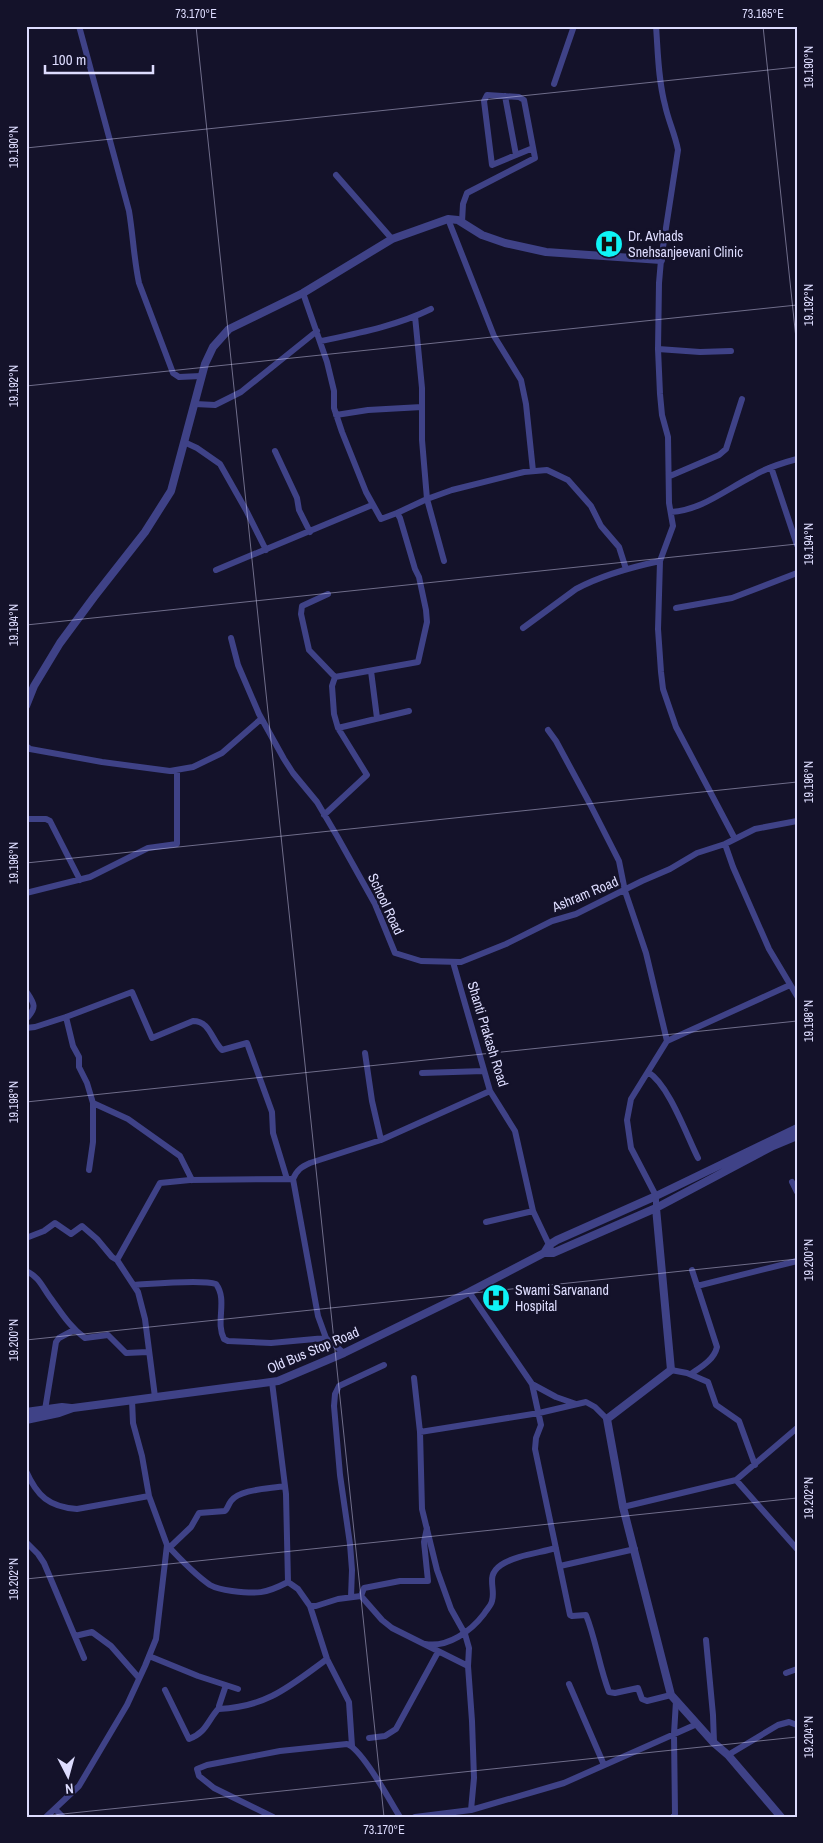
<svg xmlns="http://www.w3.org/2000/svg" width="823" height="1843" font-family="'Archivo Narrow',sans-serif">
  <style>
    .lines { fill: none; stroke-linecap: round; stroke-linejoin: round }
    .minor { stroke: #3f4287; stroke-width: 6 }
    .tertiary { stroke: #3f4287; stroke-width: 8 }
    .ticks { fill: none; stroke: #dddcfe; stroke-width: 1; stroke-opacity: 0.45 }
    .labels { text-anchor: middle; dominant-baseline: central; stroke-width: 5; stroke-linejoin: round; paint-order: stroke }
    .poi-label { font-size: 14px; fill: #dddcfe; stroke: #14122a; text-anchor: start }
    .street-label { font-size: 14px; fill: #dddcfe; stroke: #14122a }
    .neatline { fill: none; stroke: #dddcfe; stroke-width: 2 }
    .ticks-label { font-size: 12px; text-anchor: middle; fill: #dddcfe }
  </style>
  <rect width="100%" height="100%" fill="#14122a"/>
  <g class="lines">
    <path class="minor" d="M 79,26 L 129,211 C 133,235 134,260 139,283 L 173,373 L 179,377 L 201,376
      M 656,26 C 658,52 658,79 665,105 C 668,120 675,134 678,150 L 661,260 L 659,283 L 658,349 L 660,394 L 662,415 L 668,437 L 669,503 L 673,526 L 660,561 L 658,629 L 661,672 L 663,689 L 676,727 L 735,839
      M 554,84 L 574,26
      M 505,96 L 516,155
      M 336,175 L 392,239
      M 448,219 L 494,336 L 521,380 L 526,404 L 533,471
      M 462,222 L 463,204 L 467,193 L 535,158 L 524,100 L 519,97 L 487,95 L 484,101 L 492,165 L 533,148
      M 303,293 L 327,362 L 334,391 L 334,408 L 342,432 L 366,492 L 381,519 L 397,513 L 400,518 L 415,569 L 419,577 L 426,610 L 427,622 L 418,662 L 335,677 L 332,686 L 334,714 L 338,728 L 367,775 L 324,815
      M 415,316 L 422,388 L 422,440 L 427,499 L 444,561
      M 321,341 C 359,333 396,326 431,309
      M 658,349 L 700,352 L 731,351
      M 195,404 L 215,405 L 241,392 L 317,331
      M 336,415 L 368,410 L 422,407
      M 184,442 L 197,448 L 220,464 L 246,510 L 266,550
      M 275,451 L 297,498 L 299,510 L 310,532
      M 771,467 L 797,545
      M 670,476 L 719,455 L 726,449 L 742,399
      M 671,512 C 702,510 725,490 753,476 C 766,468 782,463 797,459
      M 397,513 L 427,499 L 452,490 L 524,472 L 547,470 L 568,480 L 591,506 L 601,526 L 619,547 L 626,569
      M 216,570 L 372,505
      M 328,594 L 302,606 L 301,614 L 309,650 L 335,677
      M 676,608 L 732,598 L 797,573
      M 523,628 L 576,589 C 602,575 632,567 660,561
      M 231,638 L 238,665 L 259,714 L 284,759 L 293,773 L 317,802 L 337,836 L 375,904 L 395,953 L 421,961 L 461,962 L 506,944 L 552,921 L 576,914 L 642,881 L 670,869 L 697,853 L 725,844 L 755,829 L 797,821
      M 371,671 L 377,718
      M 338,728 L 409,711
      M 548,730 L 556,741 L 590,804 L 619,861 L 625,891 L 646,953 L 667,1041
      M 26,746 L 30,749 L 102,762 L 170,771 L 193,767 L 222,753 L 261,719
      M 26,819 L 46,819 L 50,821 L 80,880
      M 725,844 L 733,867 L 769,949 L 797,996
      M 26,893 L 90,877 L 148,848 L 177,844 L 177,770
      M 453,962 L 490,1091 L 515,1131 L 533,1211 L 551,1249
      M 26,991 C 34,1003 38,1007 26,1019
      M 66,1017 L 73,1046 L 79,1057 L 79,1067 L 87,1083 L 93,1103 L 128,1119 L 180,1156 L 192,1180
      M 26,1028 L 35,1027 L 66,1017 L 132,992 L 152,1038 L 193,1021 C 210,1021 211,1039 222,1050 L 247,1043 L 272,1112 L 273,1133 L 287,1179
      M 365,1053 L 372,1101 L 381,1140
      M 648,1072 C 669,1085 686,1134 698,1158
      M 422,1073 L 484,1071
      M 89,1170 L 93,1142 L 93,1103
      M 792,1182 L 797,1192
      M 656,1208 L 656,1196 L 631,1148 L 627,1120 L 631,1099 L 667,1041 L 790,985
      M 486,1222 L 533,1211
      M 26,1238 L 44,1231 L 55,1223 L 71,1234 L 82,1226 L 97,1239 L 112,1257 L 117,1260
      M 26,1271 C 40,1277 43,1289 52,1300 C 62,1314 71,1328 85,1338 L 108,1335 L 126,1353 L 148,1352
      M 134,1285 C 152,1284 201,1279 216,1284 C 228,1300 215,1322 224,1339 L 228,1341 L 271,1343 L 326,1338
      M 697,1286 L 797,1261
      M 469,1292 L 532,1384 L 541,1425 L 536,1438 L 535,1449 L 570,1615 L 572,1616 L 586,1615 C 596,1640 599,1666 609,1692 L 615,1693 L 638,1688 L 642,1699 L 647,1701 L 671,1695
      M 344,1353 L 326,1338 L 318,1316 L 293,1179 C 297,1170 301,1167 310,1163 L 381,1140 L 490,1091
      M 671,1370 L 687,1373 L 708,1382 L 716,1405 L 739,1421 L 755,1465
      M 691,1374 C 701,1367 714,1360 717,1347 L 692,1270
      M 414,1378 L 420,1432
      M 272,1382 L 286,1494 L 288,1582
      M 532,1384 L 556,1397 L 576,1404
      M 155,1397 L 145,1319 L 138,1292 L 117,1260 L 160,1183 L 190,1180 L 291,1179
      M 132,1400 L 133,1423 L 142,1456 L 149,1496 L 167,1545
      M 45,1410 L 56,1342 L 59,1338 L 74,1330
      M 26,1471 C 37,1496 49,1507 77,1509 L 149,1496
      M 736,1480 L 797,1549
      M 623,1507 L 736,1480 L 797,1428
      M 26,1542 L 38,1554 L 44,1563 L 84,1658
      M 169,1548 L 191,1527 L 199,1513 L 225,1511 C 228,1508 228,1505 231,1501 C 240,1489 269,1489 285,1486
      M 560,1566 L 635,1549
      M 351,1597 L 352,1570 L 350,1544 L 340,1475 L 334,1406 L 335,1394 L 339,1386 L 384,1365
      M 310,1606 L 327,1659 L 349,1702 L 352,1746
      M 75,1636 L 92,1632 L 111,1646 L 139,1678
      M 706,1640 L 713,1715 L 714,1743
      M 425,1644 C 448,1648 471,1631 484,1614 C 486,1610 491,1606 492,1601 C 496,1588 485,1576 501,1565 C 516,1555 539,1553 556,1548
      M 149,1656 L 198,1676 L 238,1689
      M 468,1666 L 469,1648 L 465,1634 L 451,1609 L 437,1570 L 422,1509 L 420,1432 L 539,1413 L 586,1402 L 595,1407 L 607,1419
      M 786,1673 L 797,1669
      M 569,1684 L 604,1765
      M 226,1685 L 219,1706 L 219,1709 C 267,1707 290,1686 327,1659
      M 165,1690 L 189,1739 C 207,1732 207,1721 219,1708
      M 369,1738 L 385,1736 L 396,1729 L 438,1652
      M 728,1755 L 778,1725 L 789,1722 L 797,1725
      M 55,1809 L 63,1817
      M 471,1810 L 564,1783 L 697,1724
      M 46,1817 L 79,1786 L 127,1705 L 145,1666 L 156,1639 L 167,1545 C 180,1559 194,1574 210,1585 C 217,1589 224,1590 232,1591 C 257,1594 265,1594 288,1582 L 298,1589 L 310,1606 L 316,1606 L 338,1599 L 361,1596
      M 273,1817 L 214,1788 L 199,1776 L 197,1769 L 207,1765 L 280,1751 L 347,1744 C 362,1749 390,1801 400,1817
      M 415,1817 L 471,1810 L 474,1778 L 472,1721 L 468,1666 L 392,1628 L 382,1620 L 361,1596 L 364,1588 L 400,1581 L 428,1581 L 424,1542 L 427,1528
      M 673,1817 L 675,1814 L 674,1734 L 676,1701"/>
    <path class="tertiary" d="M 26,706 L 34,686 L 60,643 L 94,597 L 145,532 L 171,491 L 205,364 L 213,347 L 229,329 L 303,293 L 392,239 L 448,219 L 458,220 L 482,235 L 505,243 L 546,252 L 661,260
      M 656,1208 L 671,1370 L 607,1419 L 623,1507 L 671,1695 L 714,1743 L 728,1755 L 781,1817
      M 544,1253 L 549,1245 L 557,1240 L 656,1196 L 797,1128
      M 26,1412 L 62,1407 L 71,1408
      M 26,1420 L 59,1413 L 73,1408 L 278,1381 L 344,1353 L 469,1292 L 544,1253 L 553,1253 L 656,1208 L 773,1146 L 797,1136"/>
  </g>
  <path class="ticks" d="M 196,26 L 384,1817M 763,26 L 797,348M 26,148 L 797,67M 26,386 L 797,305M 26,625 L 797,544M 26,863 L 797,782M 26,1102 L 797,1021M 26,1340 L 797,1259M 26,1579 L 797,1498M 34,1817 L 797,1737"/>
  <defs>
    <g id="hospital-disc" transform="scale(1.4375)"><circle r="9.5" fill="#0ff4f6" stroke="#14122a"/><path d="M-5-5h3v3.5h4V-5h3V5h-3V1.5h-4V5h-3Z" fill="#111"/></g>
  </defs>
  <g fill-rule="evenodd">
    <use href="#hospital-disc" x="609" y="244"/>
    <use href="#hospital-disc" x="496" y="1298"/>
  </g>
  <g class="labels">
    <g class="poi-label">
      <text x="628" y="236">Dr. Avhads<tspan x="628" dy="16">Snehsanjeevani Clinic</tspan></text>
      <text x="515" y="1290">Swami Sarvanand<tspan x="515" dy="16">Hospital</tspan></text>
    </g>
    <g class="street-label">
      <text transform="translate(585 894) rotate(-23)">Ashram Road</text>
      <text transform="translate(386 904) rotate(65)">School Road</text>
      <text transform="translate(488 1034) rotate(73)">Shanti Prakash Road</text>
      <text transform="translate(313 1350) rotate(-23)">Old Bus Stop Road</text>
    </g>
  </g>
  <rect width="823" height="1843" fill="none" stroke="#14122a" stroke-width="55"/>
  <g transform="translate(68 1776) rotate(174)" stroke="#14122a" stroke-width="4" paint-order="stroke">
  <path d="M0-4L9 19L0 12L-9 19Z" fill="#dddcfe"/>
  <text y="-8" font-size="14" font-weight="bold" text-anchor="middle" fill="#dddcfe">N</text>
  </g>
  <path d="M45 65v8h108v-8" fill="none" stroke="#dddcfe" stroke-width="2.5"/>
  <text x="52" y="65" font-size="15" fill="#dddcfe" stroke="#14122a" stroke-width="4" paint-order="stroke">100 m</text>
  <rect x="28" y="28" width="768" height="1788" class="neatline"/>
  <g class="ticks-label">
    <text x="196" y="18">73.170°E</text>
    <text x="763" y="18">73.165°E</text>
    <text transform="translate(809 67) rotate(-90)" y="4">19.190°N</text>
    <text transform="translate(14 147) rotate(-90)" y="4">19.190°N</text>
    <text transform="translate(809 305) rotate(-90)" y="4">19.192°N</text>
    <text transform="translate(14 386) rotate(-90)" y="4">19.192°N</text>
    <text transform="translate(809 544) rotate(-90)" y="4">19.194°N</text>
    <text transform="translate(14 625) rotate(-90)" y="4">19.194°N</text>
    <text transform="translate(809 782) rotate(-90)" y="4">19.196°N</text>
    <text transform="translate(14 863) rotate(-90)" y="4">19.196°N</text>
    <text transform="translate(809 1021) rotate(-90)" y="4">19.198°N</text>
    <text transform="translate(14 1102) rotate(-90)" y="4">19.198°N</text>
    <text transform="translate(809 1260) rotate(-90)" y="4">19.200°N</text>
    <text transform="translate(14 1340) rotate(-90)" y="4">19.200°N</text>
    <text transform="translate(809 1498) rotate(-90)" y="4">19.202°N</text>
    <text transform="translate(14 1579) rotate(-90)" y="4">19.202°N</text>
    <text transform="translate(809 1737) rotate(-90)" y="4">19.204°N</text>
    <text x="384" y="1834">73.170°E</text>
  </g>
</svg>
